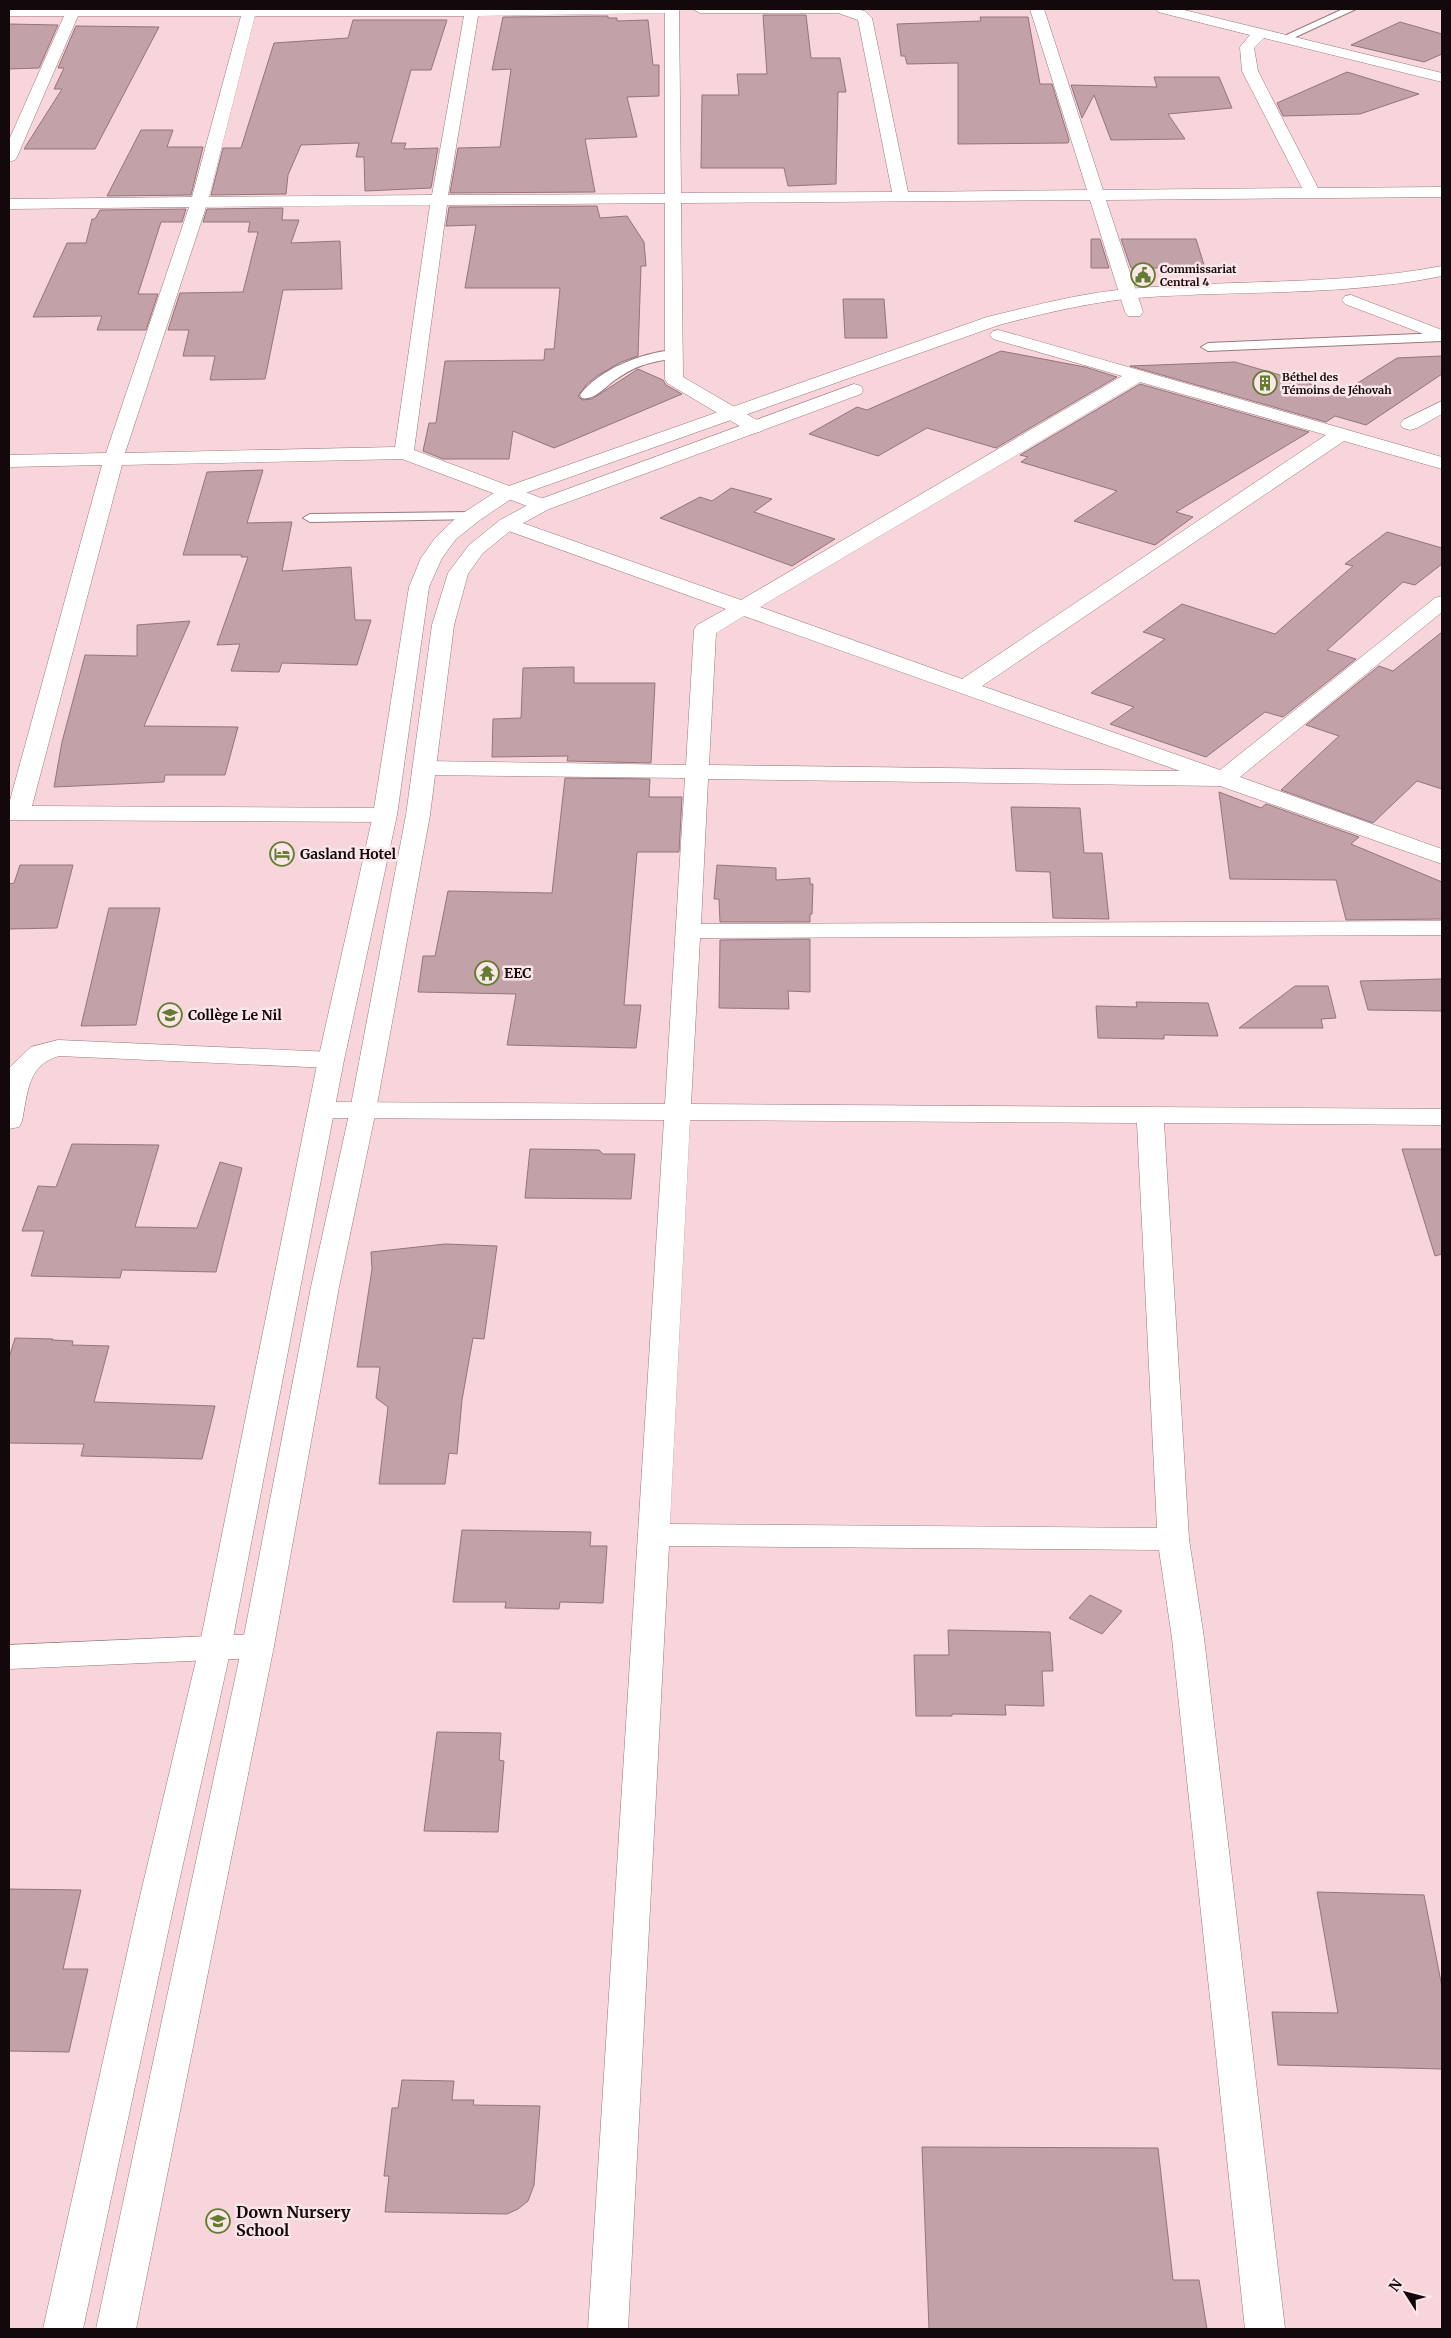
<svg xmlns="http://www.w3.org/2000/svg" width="1451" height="2338" font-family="Merriweather,serif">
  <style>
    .building { fill: #c2a1a8; stroke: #94757b }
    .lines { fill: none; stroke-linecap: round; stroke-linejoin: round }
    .lane-casing { stroke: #99797f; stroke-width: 2 }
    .street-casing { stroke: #99797f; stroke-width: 1 }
    .secondary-casing { stroke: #99797f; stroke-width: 1 }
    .lane { fill: #fff; fill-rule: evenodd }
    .street { fill: #fff; fill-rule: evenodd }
    .secondary { fill: #fff; fill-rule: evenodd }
    .labels { text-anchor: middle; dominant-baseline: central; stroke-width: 5; stroke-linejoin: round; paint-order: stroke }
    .far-poi-label { font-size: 11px; font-weight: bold; fill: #13080b; stroke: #fbe6ea; text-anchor: start }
    .poi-label { font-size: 14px; font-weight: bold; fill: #13080b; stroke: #fbe6ea; text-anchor: start }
    .near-poi-label { font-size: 16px; font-weight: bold; fill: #13080b; stroke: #fbe6ea; text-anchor: start }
  </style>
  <rect width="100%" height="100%" fill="#f8d4db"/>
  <path class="building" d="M 763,15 L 806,15 L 811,58 L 840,58 L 846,92 L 838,92 L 836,184 L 788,186 L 784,168 L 701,168 L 702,95 L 739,95 L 737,74 L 767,74 Z
    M 608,16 L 608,18 L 617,18 L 617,21 L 648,20 L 653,65 L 659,65 L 659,96 L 627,97 L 637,137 L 585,139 L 595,192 L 450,193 L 458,148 L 500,147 L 511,69 L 492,70 L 503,17 Z
    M 980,17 L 1028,17 L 1040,84 L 1052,84 L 1069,140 L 1068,143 L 958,144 L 958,63 L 907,64 L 905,56 L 901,56 L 897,24 L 981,21 Z
    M 353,20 L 447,20 L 431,70 L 411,70 L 391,143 L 406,143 L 404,149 L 438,148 L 431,188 L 365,191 L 364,157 L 356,157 L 359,143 L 301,145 L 288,175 L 286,194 L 211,195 L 223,148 L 241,148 L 274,43 L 348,38 Z
    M 1400,22 L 1442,34 L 1442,54 L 1424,62 L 1351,45 Z
    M 9,24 L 58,25 L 39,68 L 9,69 Z
    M 76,26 L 159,27 L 95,149 L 24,149 L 62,89 L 54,89 L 64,68 L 58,68 Z
    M 1347,72 L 1419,94 L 1360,114 L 1283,116 L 1277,103 Z
    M 1154,77 L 1219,77 L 1232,108 L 1168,114 L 1185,139 L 1111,140 L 1094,95 L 1082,118 L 1071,85 L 1157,87 Z
    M 141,130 L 173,130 L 167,147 L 203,147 L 191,195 L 107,196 Z
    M 597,206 L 600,218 L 627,216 L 644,242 L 646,266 L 641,266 L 638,356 L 621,362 L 597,376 L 587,384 L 578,396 L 582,400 L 592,399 L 638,369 L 663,380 L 666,385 L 682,394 L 554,448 L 513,431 L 509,459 L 443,459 L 423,451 L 429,423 L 436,423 L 445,361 L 544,360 L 545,349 L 554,349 L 560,288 L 465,288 L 476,225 L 446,226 L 449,207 Z
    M 283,208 L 282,220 L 299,220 L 291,243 L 340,241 L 342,289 L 283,290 L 265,379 L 210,380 L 215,356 L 183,356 L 189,330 L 168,330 L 180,293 L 243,292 L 258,232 L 248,232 L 250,222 L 203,222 L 207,209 Z
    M 186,209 L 182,222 L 161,222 L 138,294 L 158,294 L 146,330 L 97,330 L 102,316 L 33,317 L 67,243 L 86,243 L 92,219 L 95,219 L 100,210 Z
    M 1091,239 L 1100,239 L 1109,268 L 1091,268 Z
    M 1121,239 L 1196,239 L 1205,268 L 1131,268 Z
    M 843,299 L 884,299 L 887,338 L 845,338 Z
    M 1001,351 L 1085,367 L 1117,377 L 996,448 L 927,428 L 878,456 L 809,434 L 857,407 L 867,410 Z
    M 1442,356 L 1442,374 L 1366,425 L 1335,416 L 1326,422 L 1130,366 L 1235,362 L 1342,393 L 1397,358 Z
    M 1140,384 L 1309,432 L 1176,512 L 1193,517 L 1155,545 L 1074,521 L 1117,491 L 1021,462 L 1028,457 L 1020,455 Z
    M 263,470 L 247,523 L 292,522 L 282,571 L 351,567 L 355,620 L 371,620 L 357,665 L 282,663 L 279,672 L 231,671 L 240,644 L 217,645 L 248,557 L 241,557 L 242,555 L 183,555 L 207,472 Z
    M 731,488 L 772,499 L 754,512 L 835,539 L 792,566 L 660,518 L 700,497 L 712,501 Z
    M 1387,532 L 1442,548 L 1442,564 L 1415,585 L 1403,582 L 1327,650 L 1356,659 L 1283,717 L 1265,712 L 1206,757 L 1110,724 L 1134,707 L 1091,693 L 1165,639 L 1143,632 L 1182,604 L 1275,634 L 1353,566 L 1345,564 Z
    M 190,621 L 144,726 L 238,727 L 225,775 L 165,775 L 164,782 L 54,787 L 62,742 L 85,655 L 137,656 L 137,625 Z
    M 1442,632 L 1442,789 L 1417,781 L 1373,823 L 1281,790 L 1339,736 L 1306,725 L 1379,666 L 1393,671 Z
    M 574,667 L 574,683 L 655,683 L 651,763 L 567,761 L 568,756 L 492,757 L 493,719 L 521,718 L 523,668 Z
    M 565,778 L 650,779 L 649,797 L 682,797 L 679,852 L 637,852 L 624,1005 L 641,1005 L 636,1048 L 507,1045 L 516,994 L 418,992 L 423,956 L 435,956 L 448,891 L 552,893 Z
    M 1219,792 L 1261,808 L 1266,804 L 1359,837 L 1351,844 L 1442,882 L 1442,919 L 1346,920 L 1336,880 L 1230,879 Z
    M 1011,807 L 1080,808 L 1084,853 L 1102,853 L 1109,919 L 1053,918 L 1050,872 L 1016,871 Z
    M 20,865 L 73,865 L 57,928 L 9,929 L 9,884 L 14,883 Z
    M 717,865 L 776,868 L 776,880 L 810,878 L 810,884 L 813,884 L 812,914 L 810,914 L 810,922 L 720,922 L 719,899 L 714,899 Z
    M 109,908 L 160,908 L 136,1025 L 81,1026 Z
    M 810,939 L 810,992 L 788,991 L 789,1009 L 719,1008 L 720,940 Z
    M 1442,979 L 1442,1011 L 1368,1010 L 1360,981 Z
    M 1295,986 L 1328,986 L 1336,1018 L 1321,1019 L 1323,1028 L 1239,1028 Z
    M 1136,1002 L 1208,1003 L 1218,1036 L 1164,1035 L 1164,1039 L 1098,1038 L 1096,1006 L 1137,1007 Z
    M 72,1144 L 159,1145 L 135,1227 L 197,1228 L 220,1162 L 242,1168 L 216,1272 L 122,1270 L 120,1278 L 31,1276 L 44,1231 L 22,1231 L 38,1186 L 56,1187 Z
    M 530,1149 L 599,1150 L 603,1154 L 635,1154 L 631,1199 L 525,1198 Z
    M 1402,1149 L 1442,1149 L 1442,1254 L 1435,1256 Z
    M 445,1244 L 497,1246 L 484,1339 L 473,1338 L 462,1400 L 457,1454 L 449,1453 L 445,1484 L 379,1484 L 388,1407 L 376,1398 L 380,1367 L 357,1367 L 372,1269 L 371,1252 Z
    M 15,1338 L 53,1339 L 52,1340 L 73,1341 L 72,1345 L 109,1346 L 94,1402 L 215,1406 L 202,1459 L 81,1456 L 84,1444 L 9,1443 L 9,1358 Z
    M 462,1530 L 591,1532 L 590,1546 L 607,1546 L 603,1603 L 560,1602 L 559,1609 L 505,1608 L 506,1602 L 453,1602 Z
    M 1090,1595 L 1122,1611 L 1102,1634 L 1069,1618 Z
    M 948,1630 L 1050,1632 L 1053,1671 L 1042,1671 L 1044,1706 L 1005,1705 L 1006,1715 L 952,1714 L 952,1716 L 916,1716 L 914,1655 L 949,1655 Z
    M 437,1732 L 501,1733 L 499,1760 L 504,1761 L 498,1832 L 424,1831 Z
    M 9,1889 L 81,1890 L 63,1969 L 88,1969 L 69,2052 L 9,2051 Z
    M 1317,1892 L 1424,1895 L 1442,1987 L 1442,2069 L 1278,2065 L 1272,2012 L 1338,2013 Z
    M 402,2080 L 454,2081 L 452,2100 L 474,2100 L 473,2105 L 540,2106 L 534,2185 L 528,2201 L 518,2209 L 507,2214 L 385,2212 L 389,2176 L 384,2176 L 392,2108 L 398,2108 Z
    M 922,2147 L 1158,2148 L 1173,2280 L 1199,2280 L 1207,2329 L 929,2329 Z"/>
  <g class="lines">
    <g class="lane-casing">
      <path id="lane" d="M 1343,9 L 1356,9 L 1289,40 L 1281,40 L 1280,38 Z
        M 1442,333 L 1442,341 L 1208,351 L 1201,347 L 1208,343 Z
        M 673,350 L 678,351 L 680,354 L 678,357 C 651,363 639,363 615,380 C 606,386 594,401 582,398 L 580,395 C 599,369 642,353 673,350 Z
        M 472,512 L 479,516 L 477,519 L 310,522 L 303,518 L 310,514 Z"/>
    </g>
    <g class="street-casing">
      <path id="street" d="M 9,9 L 679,9 L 681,193 L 892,192 L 858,20 L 838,13 L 700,13 L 693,9 L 856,9 L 865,11 L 872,18 L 908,192 L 1087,190 L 1030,9 L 1044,9 L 1103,190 L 1302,188 L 1242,71 L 1240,47 L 1250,35 L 1158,12 L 1156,9 L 1180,9 L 1442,73 L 1442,82 L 1264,38 L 1254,48 L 1258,71 L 1318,188 L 1442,187 L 1442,197 L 1106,200 L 1143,312 L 1140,316 L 1128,316 L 1125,312 L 1090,200 L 681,203 L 683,377 L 762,423 L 765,427 L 762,431 L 755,433 L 748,431 L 667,383 L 665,379 L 665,203 L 447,205 L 414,450 L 549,501 L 552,505 L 549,509 L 542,511 L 535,509 L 402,459 L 122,465 L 32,806 L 385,808 L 393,810 L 397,815 L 393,820 L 385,822 L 9,820 L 9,804 L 102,465 L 9,467 L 9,455 L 106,453 L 189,207 L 9,209 L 9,199 L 192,197 L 241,16 L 78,16 L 17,157 L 15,160 L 9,162 L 9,140 L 64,16 L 9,16 ZM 665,13 L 665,194 L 448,195 L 478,16 ZM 255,16 L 464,16 L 432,195 L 209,197 ZM 430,205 L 395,447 L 125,453 L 206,207 Z
        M 1351,295 L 1442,330 L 1442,341 L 1345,304 L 1342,300 L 1345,296 Z
        M 999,330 L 1442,457 L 1442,469 L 1344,441 L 982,686 L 1220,770 L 1435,598 L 1442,596 L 1442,612 L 1240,777 L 1442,849 L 1442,864 L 1220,786 L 708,779 L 701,924 L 1442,921 L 1442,935 L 700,938 L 691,1104 L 1442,1109 L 1442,1125 L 1164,1123 L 1189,1539 L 1204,1638 L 1285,2329 L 1245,2329 L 1172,1638 L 1159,1550 L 669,1546 L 628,2329 L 588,2329 L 664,1120 L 322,1118 L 313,1116 L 309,1110 L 313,1104 L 322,1102 L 665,1104 L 685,778 L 424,775 L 416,773 L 413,768 L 416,763 L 424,761 L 686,765 L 694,630 L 697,625 L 726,609 L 500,528 L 497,524 L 500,520 L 507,518 L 514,520 L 741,600 L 1122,376 L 993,339 L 990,335 L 993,331 ZM 1140,382 L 1326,435 L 962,679 L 760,607 ZM 744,616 L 1180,771 L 709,765 L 716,633 ZM 690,1120 L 1137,1123 L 1157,1528 L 670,1524 Z
        M 1442,401 L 1442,414 L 1417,428 L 1410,430 L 1403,428 L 1400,424 L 1403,420 Z
        M 58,1040 L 331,1052 L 340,1054 L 344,1060 L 340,1066 L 331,1068 L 59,1056 C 27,1065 28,1093 22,1121 L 19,1127 L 9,1129 L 9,1068 L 31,1047 Z
        M 258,1634 L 270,1638 L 274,1646 L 270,1654 L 258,1658 L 9,1669 L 9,1645 Z"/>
    </g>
    <g class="secondary-casing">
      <path id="secondary" d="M 1442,266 L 1442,276 C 1337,298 1232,289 1125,299 C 1083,304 1041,314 999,325 L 514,497 L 480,520 L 456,539 L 442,558 L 429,587 L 397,815 L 344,1060 L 231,1648 L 173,1909 L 83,2329 L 43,2329 L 137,1909 L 199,1648 L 318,1060 L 373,815 L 409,587 L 421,558 L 435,538 L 457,517 L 500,489 L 987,317 C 1033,306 1080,293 1128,289 C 1233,279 1338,286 1442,266 Z
        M 854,384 L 861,386 L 863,390 L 861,394 L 549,509 L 514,528 L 483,553 L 468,574 L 454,625 L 430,815 L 376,1110 L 339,1287 L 274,1646 L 136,2329 L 96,2329 L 242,1646 L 311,1287 L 350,1110 L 406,815 L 432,625 L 448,573 L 469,545 L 500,520 L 535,501 Z"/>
    </g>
    <use href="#lane" class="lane"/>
    <use href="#street" class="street"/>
    <use href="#secondary" class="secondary"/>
  </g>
  <defs>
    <g id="civic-ring" transform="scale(1.25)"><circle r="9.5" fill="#fbe6ea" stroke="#637c2f" stroke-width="1.5"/><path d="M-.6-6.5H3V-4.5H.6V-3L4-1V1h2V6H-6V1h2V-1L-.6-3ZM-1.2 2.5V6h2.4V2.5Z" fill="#637c2f"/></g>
    <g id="building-ring" transform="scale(1.25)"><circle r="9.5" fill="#fbe6ea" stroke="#637c2f" stroke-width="1.5"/><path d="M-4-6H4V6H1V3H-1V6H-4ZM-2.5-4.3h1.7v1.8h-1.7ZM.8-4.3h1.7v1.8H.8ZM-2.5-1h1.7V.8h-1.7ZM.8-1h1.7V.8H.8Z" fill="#637c2f"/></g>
    <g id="hotel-ring" transform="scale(1.25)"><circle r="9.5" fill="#fbe6ea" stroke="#637c2f" stroke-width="1.5"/><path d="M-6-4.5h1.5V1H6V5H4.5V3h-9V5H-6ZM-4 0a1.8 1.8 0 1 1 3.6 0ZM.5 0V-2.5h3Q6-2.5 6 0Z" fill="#637c2f"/></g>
    <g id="temple-ring" transform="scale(1.25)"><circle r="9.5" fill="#fbe6ea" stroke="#637c2f" stroke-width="1.5"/><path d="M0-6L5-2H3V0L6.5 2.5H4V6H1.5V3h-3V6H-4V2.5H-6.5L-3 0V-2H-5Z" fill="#637c2f"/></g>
    <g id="school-ring" transform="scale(1.25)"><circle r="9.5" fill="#fbe6ea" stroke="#637c2f" stroke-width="1.5"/><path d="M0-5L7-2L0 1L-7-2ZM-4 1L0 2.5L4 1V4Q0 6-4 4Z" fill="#637c2f"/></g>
  </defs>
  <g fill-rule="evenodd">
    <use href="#civic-ring" x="1143" y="275"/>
    <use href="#building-ring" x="1265" y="383"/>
    <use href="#hotel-ring" x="282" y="854"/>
    <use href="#temple-ring" x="487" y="973"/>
    <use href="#school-ring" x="170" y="1015"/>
    <use href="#school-ring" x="218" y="2221"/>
  </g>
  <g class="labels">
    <g class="far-poi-label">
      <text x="1160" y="269">Commissariat<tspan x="1160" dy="13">Central 4</tspan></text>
      <text x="1282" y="377">Béthel des<tspan x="1282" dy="13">Témoins de Jéhovah</tspan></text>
    </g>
    <g class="poi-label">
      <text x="300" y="854">Gasland Hotel</text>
      <text x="504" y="973">EEC</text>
      <text x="188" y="1015">Collège Le Nil</text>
    </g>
    <g class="near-poi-label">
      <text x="236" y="2212">Down Nursery<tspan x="236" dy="18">School</tspan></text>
    </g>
  </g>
  <rect width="1451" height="2338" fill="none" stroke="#13080b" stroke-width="20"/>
  <g transform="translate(1406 2293) rotate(306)" stroke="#fbe6ea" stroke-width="4" paint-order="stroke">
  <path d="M0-4L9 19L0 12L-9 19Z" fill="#13080b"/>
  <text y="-8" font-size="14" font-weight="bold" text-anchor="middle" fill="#13080b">N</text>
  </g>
</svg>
